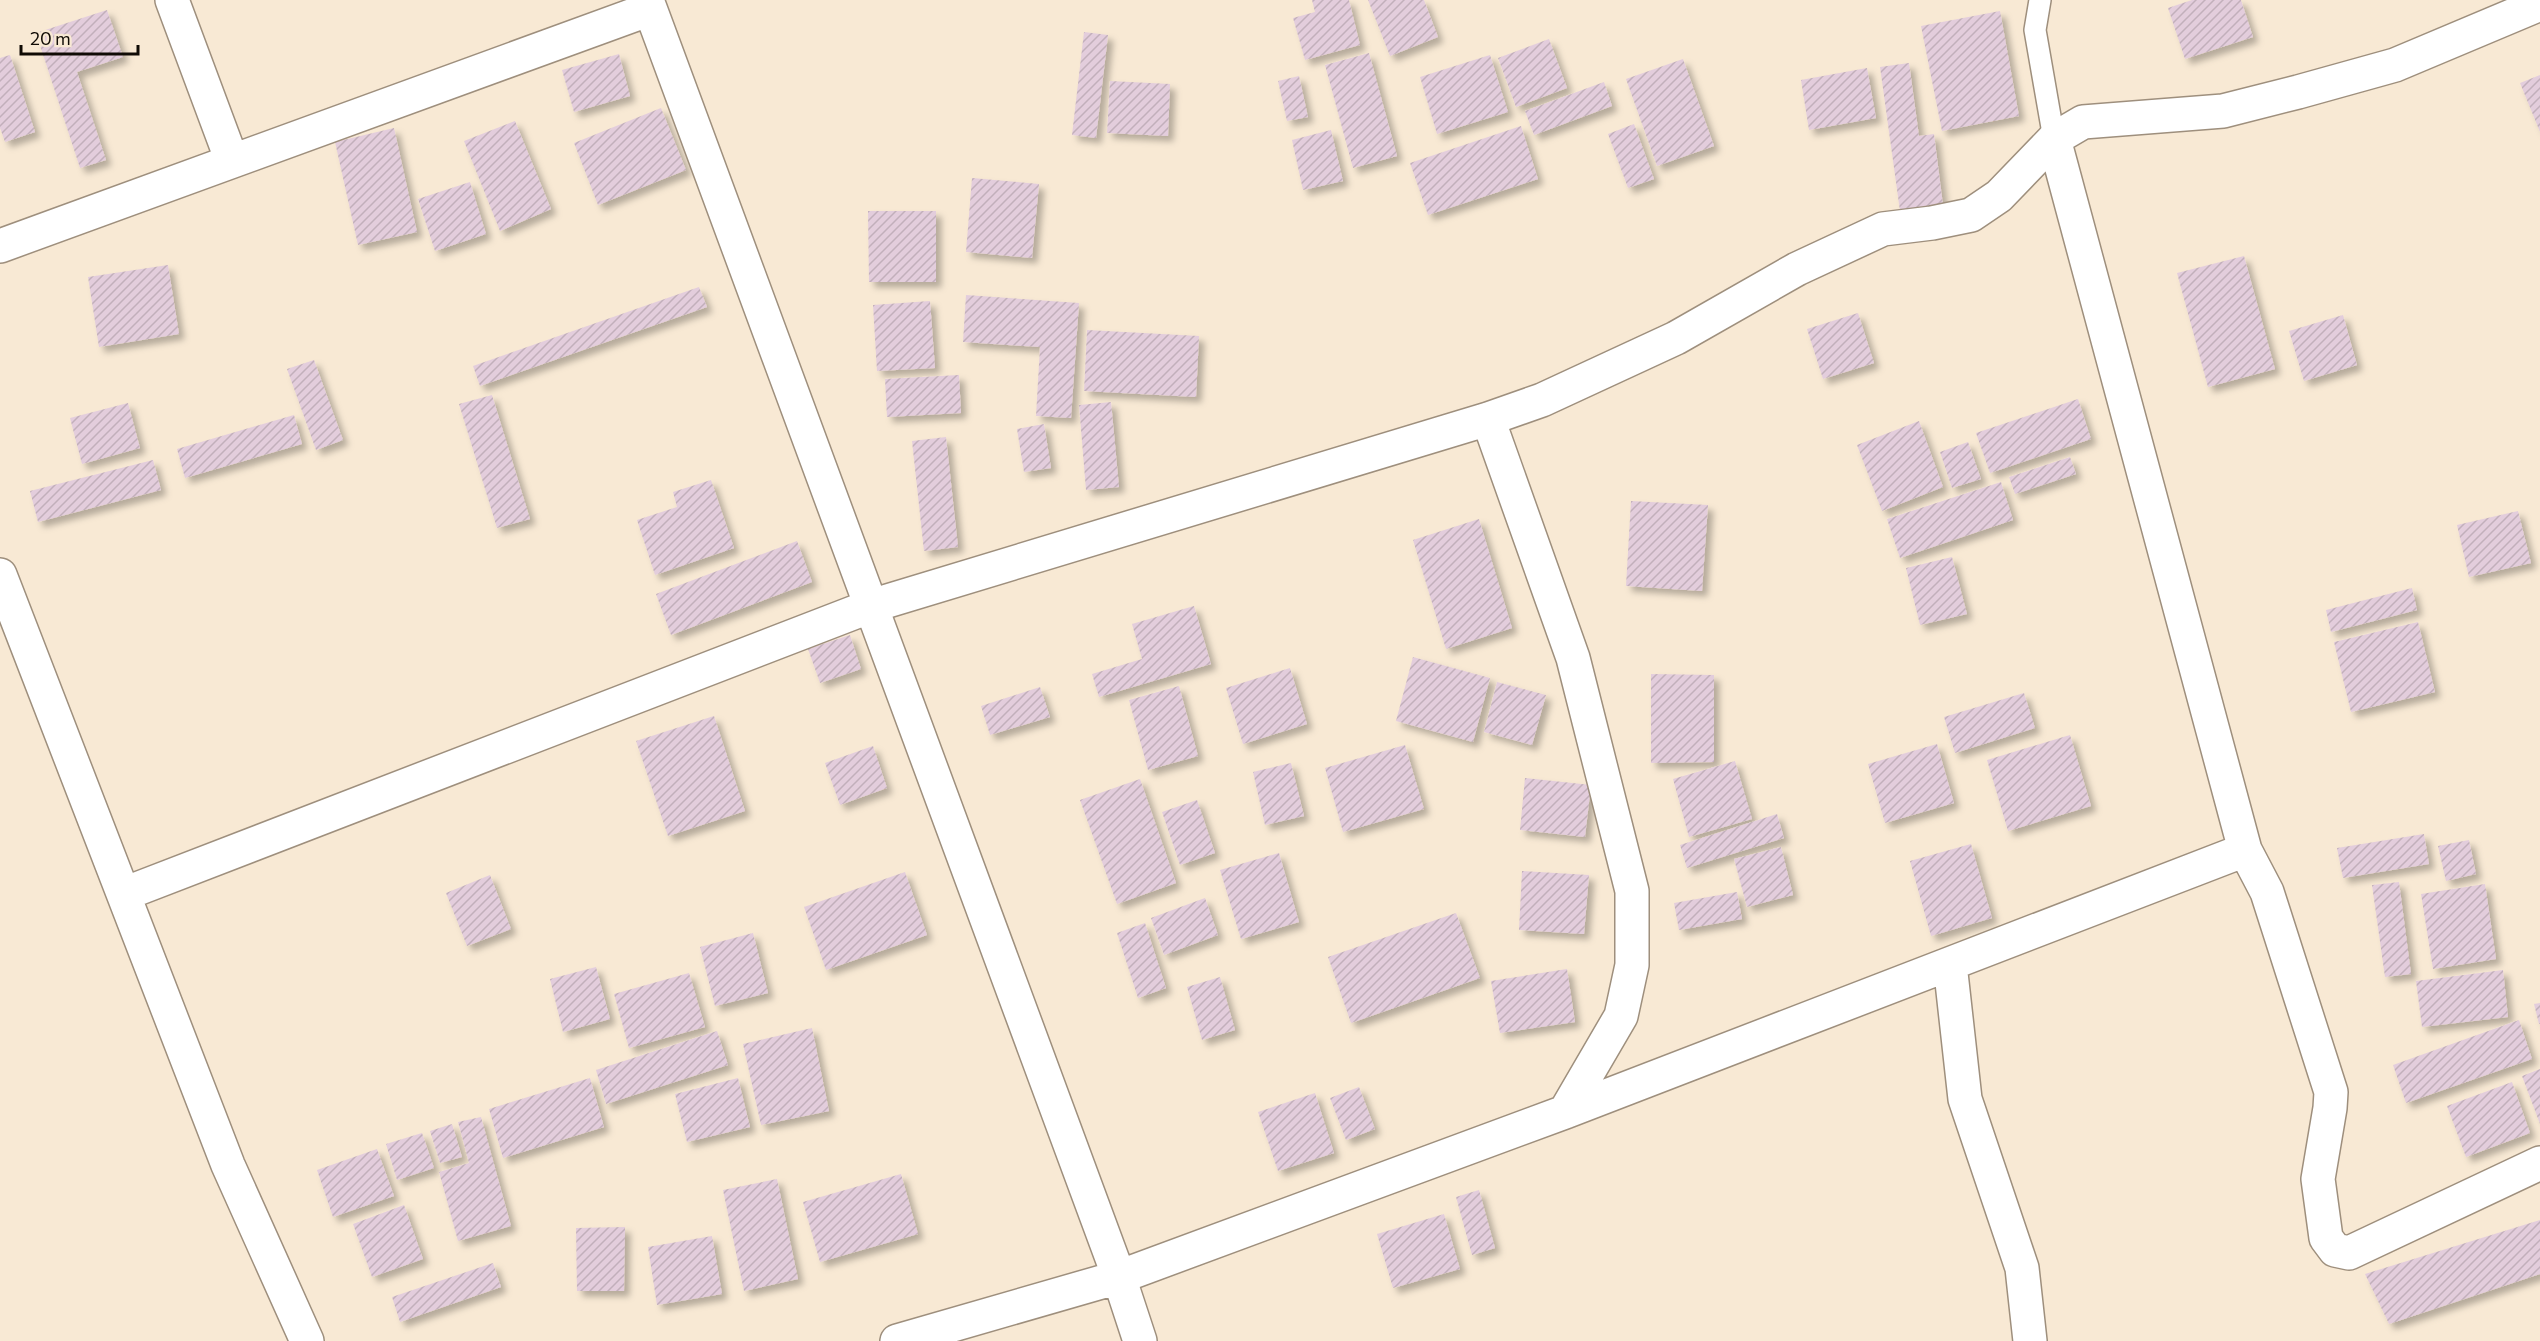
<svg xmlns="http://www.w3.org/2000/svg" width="2540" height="1341" font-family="Commissioner,sans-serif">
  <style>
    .building { fill: url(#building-hatch); filter: url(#shadow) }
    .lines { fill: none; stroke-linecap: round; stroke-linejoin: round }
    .service-casing { stroke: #9e8f7d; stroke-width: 24 }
    .minor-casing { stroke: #9e8f7d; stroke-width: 36 }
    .service { stroke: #fff; stroke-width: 21 }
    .minor { stroke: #fff; stroke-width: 33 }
  </style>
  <defs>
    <pattern id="building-hatch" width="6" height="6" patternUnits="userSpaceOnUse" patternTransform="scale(1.5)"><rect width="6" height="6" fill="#e3cddc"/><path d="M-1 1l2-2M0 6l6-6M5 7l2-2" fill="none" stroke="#c2afbb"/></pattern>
    <filter id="shadow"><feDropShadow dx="5.5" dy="5.5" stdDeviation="3" flood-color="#0004"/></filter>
  </defs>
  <rect width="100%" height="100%" fill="#f8e9d4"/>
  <path class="building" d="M 1312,0 L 1349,0 L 1360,45 L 1305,60 L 1293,18 L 1315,12 Z
    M 1368,0 L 1424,0 L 1438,37 L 1390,56 Z
    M 2192,0 L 2241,0 L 2253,37 L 2185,59 L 2168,8 Z
    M 107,10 L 123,57 L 77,72 L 106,160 L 80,168 L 36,33 Z
    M 2000,11 L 2019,116 L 1942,131 L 1921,26 Z
    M 1084,32 L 1108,35 L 1096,138 L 1072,135 Z
    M 1549,39 L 1567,88 L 1516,107 L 1498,58 Z
    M 1369,53 L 1397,156 L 1353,168 L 1325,65 Z
    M 619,54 L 630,96 L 574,112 L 562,70 Z
    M 10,55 L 35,132 L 5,142 L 0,128 L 0,58 Z
    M 1490,55 L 1508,112 L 1437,134 L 1420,77 Z
    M 1683,59 L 1714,146 L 1657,166 L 1626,79 Z
    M 1909,63 L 1919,136 L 1934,134 L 1943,205 L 1900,211 L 1880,67 Z
    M 1867,68 L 1876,118 L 1809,130 L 1801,80 Z
    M 2540,75 L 2540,132 L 2520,83 Z
    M 1299,76 L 1308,117 L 1287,121 L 1278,81 Z
    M 1110,81 L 1170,84 L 1168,136 L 1107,133 Z
    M 1604,82 L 1612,106 L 1534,135 L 1525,111 Z
    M 661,108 L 686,170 L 598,205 L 574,143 Z
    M 515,121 L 551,209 L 500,231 L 464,141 Z
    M 1634,124 L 1654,179 L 1628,188 L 1608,134 Z
    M 1521,126 L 1538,179 L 1428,215 L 1410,163 Z
    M 394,128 L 417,232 L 358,245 L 335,142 Z
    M 1331,130 L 1343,181 L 1303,190 L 1292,140 Z
    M 972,178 L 1039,184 L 1032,258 L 966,252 Z
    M 470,182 L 486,234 L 435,251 L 418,199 Z
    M 868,211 L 936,211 L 936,282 L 869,282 Z
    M 2244,256 L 2275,369 L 2208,387 L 2177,273 Z
    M 168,265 L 179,334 L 99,347 L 88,277 Z
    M 699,287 L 707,307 L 480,386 L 473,366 Z
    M 966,295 L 1079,303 L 1071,418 L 1036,416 L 1040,347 L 963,342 Z
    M 930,301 L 935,368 L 877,371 L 873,305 Z
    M 1858,313 L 1874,363 L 1823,379 L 1807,329 Z
    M 2343,315 L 2357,365 L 2304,381 L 2289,331 Z
    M 1087,330 L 1199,336 L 1196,397 L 1084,391 Z
    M 314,360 L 343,440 L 316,450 L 287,369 Z
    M 959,375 L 961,413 L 887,417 L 885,379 Z
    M 492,395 L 530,519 L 497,528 L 459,404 Z
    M 2078,399 L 2091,439 L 1990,473 L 1976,433 Z
    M 1111,402 L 1119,487 L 1086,490 L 1079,405 Z
    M 128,403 L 140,448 L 82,464 L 70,418 Z
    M 294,415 L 302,444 L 185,478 L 177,449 Z
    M 1919,421 L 1943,487 L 1882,511 L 1857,445 Z
    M 1044,424 L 1051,468 L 1024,472 L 1017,429 Z
    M 946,437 L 958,547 L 924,551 L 912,441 Z
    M 1968,442 L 1981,479 L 1952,488 L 1940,452 Z
    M 2070,457 L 2076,474 L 2015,494 L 2009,477 Z
    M 153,460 L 161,490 L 38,522 L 30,491 Z
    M 711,480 L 734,548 L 655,575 L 637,520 L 677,507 L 673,492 Z
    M 2001,482 L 2013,520 L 1900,558 L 1887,519 Z
    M 1631,501 L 1708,505 L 1702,591 L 1626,586 Z
    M 2518,511 L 2531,563 L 2469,577 L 2457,525 Z
    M 1479,519 L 1512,628 L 1446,649 L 1413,540 Z
    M 797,541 L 812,582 L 671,635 L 656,594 Z
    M 1952,557 L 1967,614 L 1920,625 L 1906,568 Z
    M 2412,588 L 2417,610 L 2331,632 L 2326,610 Z
    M 1194,606 L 1211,664 L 1099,697 L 1092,674 L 1142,659 L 1132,624 Z
    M 2418,622 L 2435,692 L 2351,712 L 2334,642 Z
    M 850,635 L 861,669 L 820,683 L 808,649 Z
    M 1413,657 L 1490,678 L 1473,742 L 1396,721 Z
    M 1290,668 L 1307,724 L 1243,744 L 1226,688 Z
    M 1651,674 L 1714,675 L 1714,762 L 1651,763 Z
    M 1497,682 L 1546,695 L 1532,745 L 1484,732 Z
    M 1179,686 L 1198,756 L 1148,770 L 1129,700 Z
    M 1040,687 L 1050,717 L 990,735 L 981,706 Z
    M 2024,693 L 2035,728 L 1955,753 L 1944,717 Z
    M 714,716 L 745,811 L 668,836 L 636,741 Z
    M 2070,735 L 2091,806 L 2008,831 L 1987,760 Z
    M 1937,744 L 1954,803 L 1885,823 L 1868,764 Z
    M 1405,745 L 1424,809 L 1343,832 L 1325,768 Z
    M 873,746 L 887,788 L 840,805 L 825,763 Z
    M 1735,761 L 1752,819 L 1689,837 L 1673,779 Z
    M 1291,763 L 1304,816 L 1265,825 L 1253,772 Z
    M 1525,778 L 1591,785 L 1585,837 L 1520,830 Z
    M 1140,779 L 1176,883 L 1117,904 L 1080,800 Z
    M 1197,800 L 1215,853 L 1180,865 L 1162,812 Z
    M 1777,814 L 1784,838 L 1687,868 L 1680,845 Z
    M 2424,834 L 2429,864 L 2343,878 L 2337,848 Z
    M 2469,840 L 2476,874 L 2446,881 L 2438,846 Z
    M 1971,844 L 1992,918 L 1931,936 L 1910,861 Z
    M 1781,847 L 1793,895 L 1747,907 L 1734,859 Z
    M 1279,853 L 1299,922 L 1241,939 L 1220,870 Z
    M 1522,871 L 1589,875 L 1584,934 L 1519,930 Z
    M 905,872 L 927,935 L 826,970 L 804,907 Z
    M 490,875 L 511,929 L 467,946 L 446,893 Z
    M 2399,882 L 2411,974 L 2385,977 L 2372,885 Z
    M 2485,884 L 2496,959 L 2433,969 L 2421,894 Z
    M 1737,892 L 1742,919 L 1679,930 L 1674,903 Z
    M 1205,898 L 1218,935 L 1164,955 L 1151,918 Z
    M 1456,913 L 1480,978 L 1351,1023 L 1328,957 Z
    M 1145,923 L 1166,988 L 1138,998 L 1117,933 Z
    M 753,933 L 768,993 L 715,1006 L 700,947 Z
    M 596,967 L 610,1019 L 563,1032 L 550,979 Z
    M 1567,969 L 1575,1022 L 1500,1033 L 1491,981 Z
    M 2503,970 L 2508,1017 L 2422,1027 L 2416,981 Z
    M 689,973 L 705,1027 L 629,1048 L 614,994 Z
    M 1220,977 L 1235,1030 L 1202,1040 L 1187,987 Z
    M 2540,1003 L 2540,1024 L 2539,1024 L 2534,1004 Z
    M 2519,1020 L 2532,1059 L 2406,1103 L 2393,1065 Z
    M 812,1028 L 829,1111 L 761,1125 L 743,1044 Z
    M 717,1031 L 728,1065 L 606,1104 L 596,1070 Z
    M 2540,1069 L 2540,1124 L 2522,1076 Z
    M 590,1078 L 604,1127 L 503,1158 L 489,1109 Z
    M 738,1078 L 750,1127 L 687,1142 L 675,1094 Z
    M 2512,1082 L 2530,1133 L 2466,1157 L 2447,1106 Z
    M 1359,1087 L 1375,1129 L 1346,1140 L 1330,1098 Z
    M 1315,1093 L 1334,1153 L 1278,1171 L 1258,1112 Z
    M 481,1117 L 511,1226 L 458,1241 L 439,1172 L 469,1163 L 458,1122 Z
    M 452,1124 L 462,1157 L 440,1163 L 430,1131 Z
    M 422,1133 L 434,1168 L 397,1180 L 386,1144 Z
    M 377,1149 L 394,1196 L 333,1217 L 317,1170 Z
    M 901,1174 L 918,1234 L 820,1262 L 803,1202 Z
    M 777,1179 L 798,1279 L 744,1291 L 723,1190 Z
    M 1479,1190 L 1495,1248 L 1472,1255 L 1456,1197 Z
    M 404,1205 L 423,1259 L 372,1277 L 353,1224 Z
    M 1444,1214 L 1460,1269 L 1393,1288 L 1377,1234 Z
    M 2540,1220 L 2540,1274 L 2389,1324 L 2365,1274 Z
    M 625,1227 L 624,1291 L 577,1291 L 576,1228 Z
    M 712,1236 L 722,1294 L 657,1305 L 648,1247 Z
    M 493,1263 L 501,1287 L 400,1322 L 392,1297 Z"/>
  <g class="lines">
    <g class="service-casing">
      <path id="service" d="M 2040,0 L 2035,30 L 2054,139"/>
    </g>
    <g class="minor-casing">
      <path id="minor" d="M 172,0 L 232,161
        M 647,0 L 1119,1277 L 1140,1341
        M 2054,139 L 2245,850 L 2267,892 L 2331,1092 L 2330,1108 L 2318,1179 L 2326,1238 L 2335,1250 L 2349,1253 L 2540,1163
        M 0,246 L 650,9
        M 1488,419 L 1573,658 L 1632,891 L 1632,965 L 1621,1016 L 1565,1112
        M 0,575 L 228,1165 L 307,1341
        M 124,894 L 871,606 L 1488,419 L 1542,400 L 1676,338 L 1797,269 L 1883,229 L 1932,223 L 1971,215 L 1999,196 L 2054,139 L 2083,122 L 2223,111 L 2298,92 L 2395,65 L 2540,4
        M 1950,964 L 1965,1099 L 2022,1268 L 2030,1341
        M 897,1341 L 1119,1277 L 1565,1112 L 2245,850"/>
    </g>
    <use href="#service" class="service"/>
    <use href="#minor" class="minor"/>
  </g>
  <path d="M21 45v9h117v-9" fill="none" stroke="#100b05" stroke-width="3"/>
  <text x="30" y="45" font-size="18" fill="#100b05" stroke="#f8e9d4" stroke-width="4.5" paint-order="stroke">20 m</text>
</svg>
